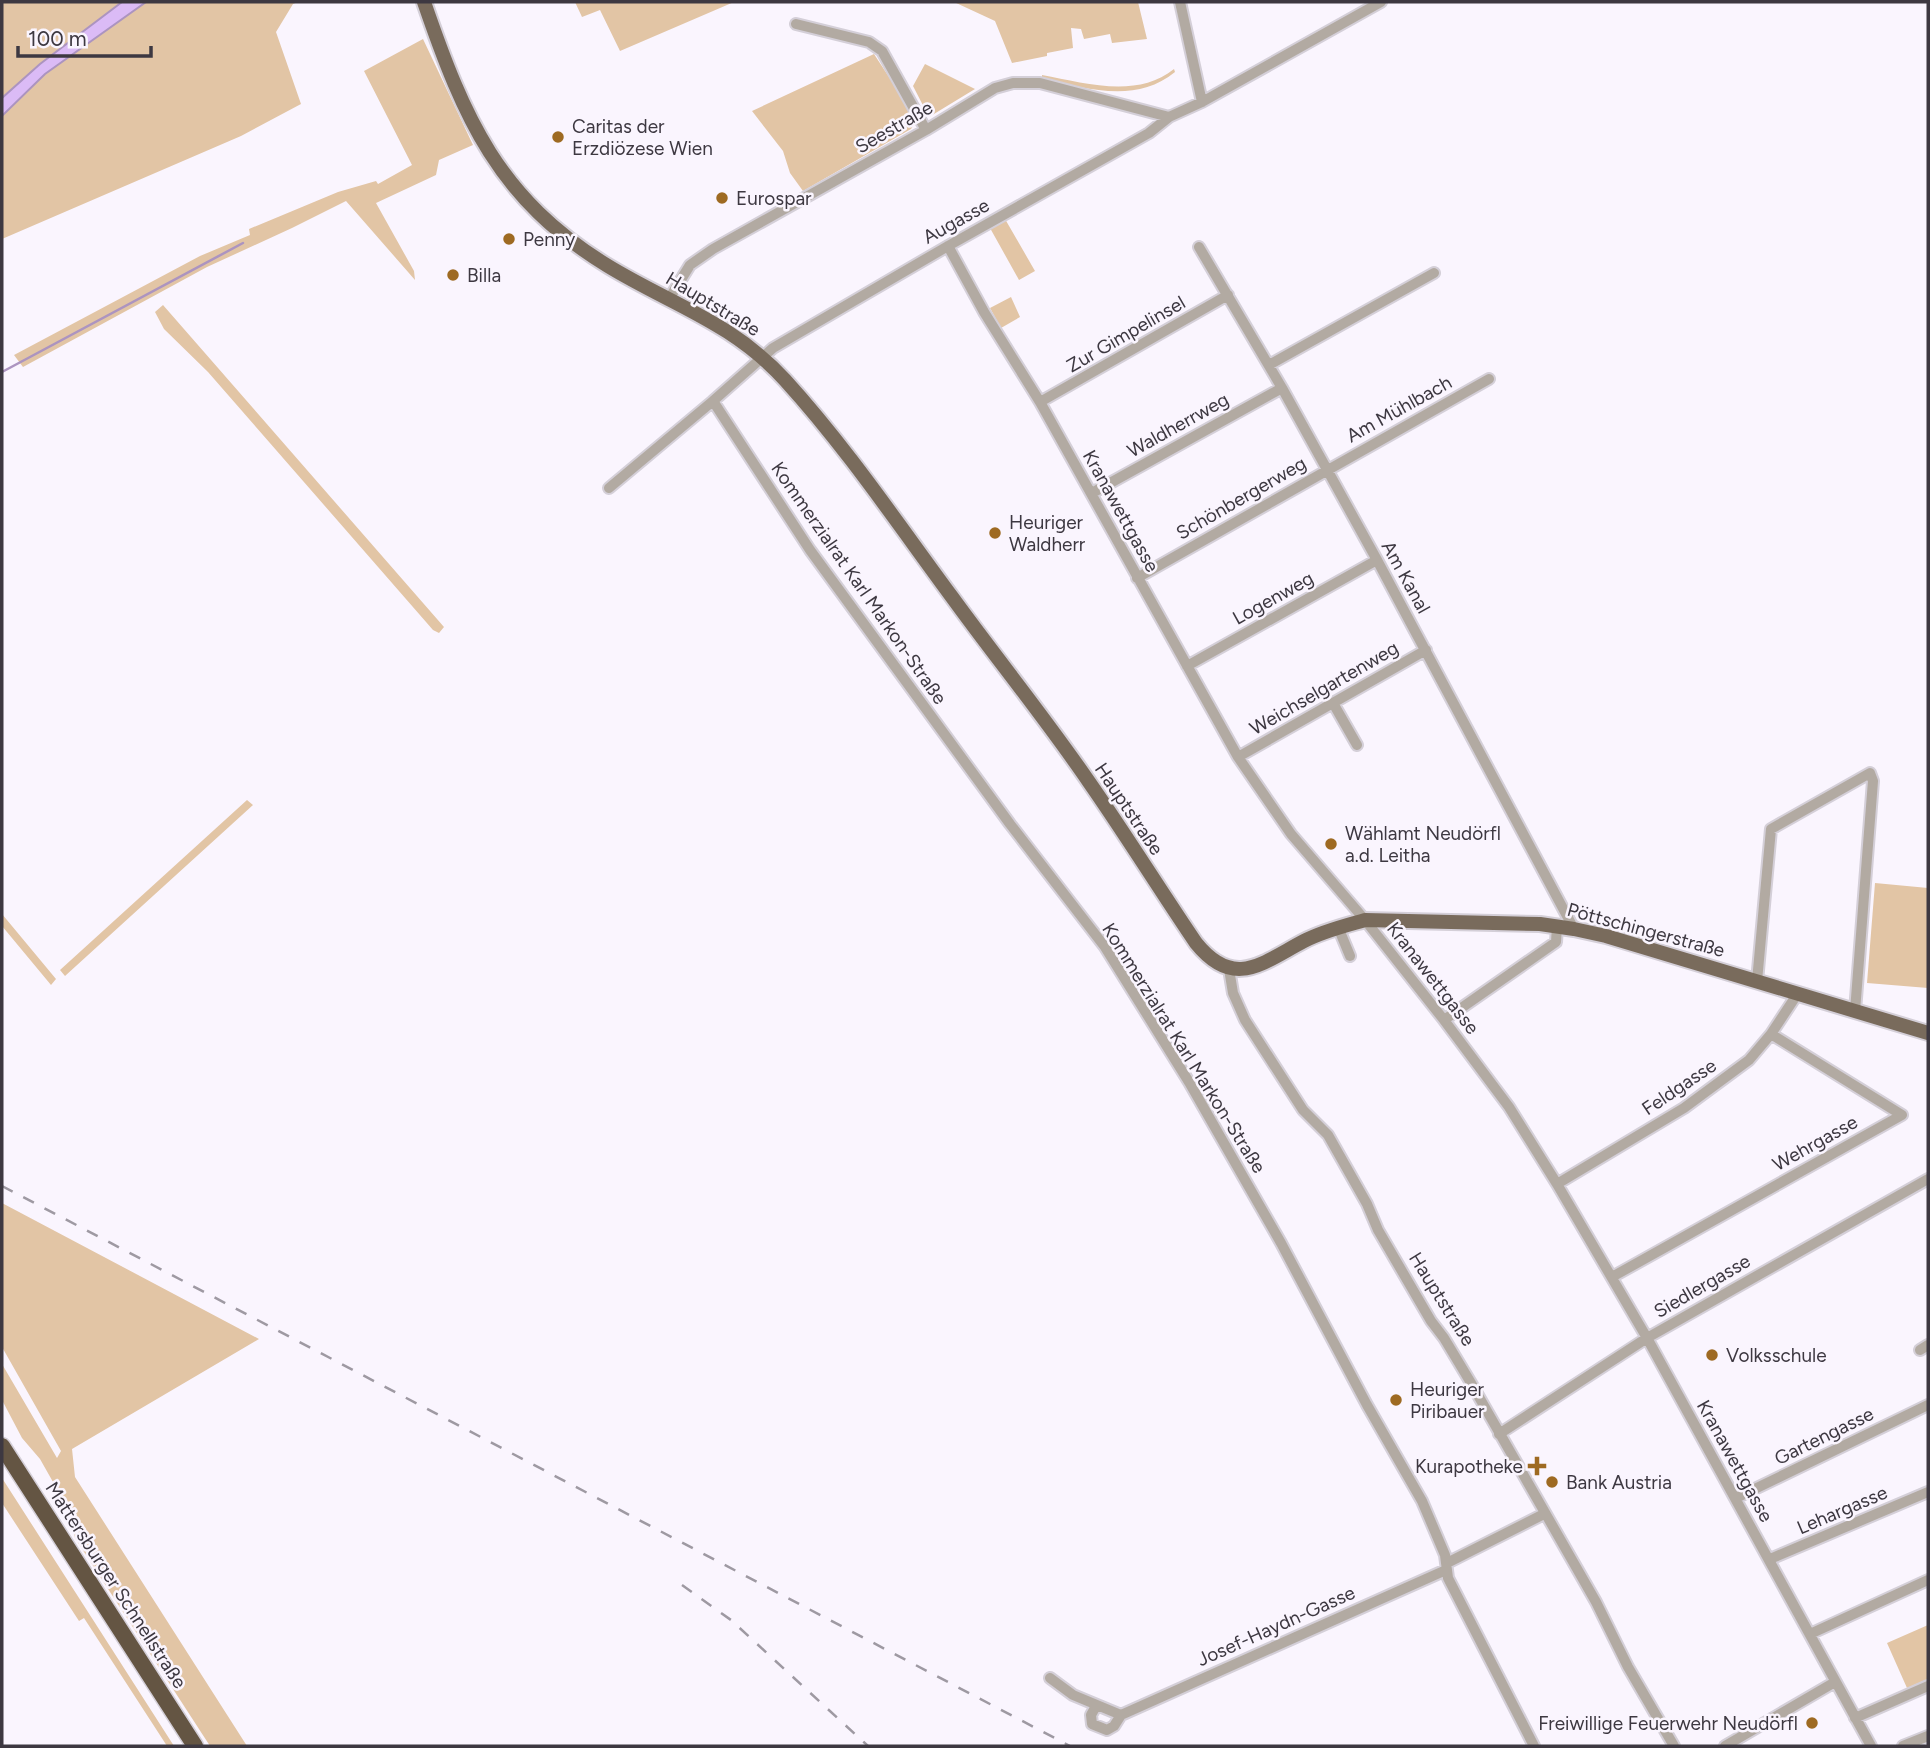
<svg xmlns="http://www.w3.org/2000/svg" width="1930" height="1748" font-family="Figtree,sans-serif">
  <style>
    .green { fill: #e2c5a5 }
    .water { fill: #dbbbf6; stroke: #ac94c0; stroke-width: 2 }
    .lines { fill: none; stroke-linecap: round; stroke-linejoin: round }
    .stream { stroke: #ac94c0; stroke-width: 2.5 }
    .minor-casing { stroke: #d4cfd8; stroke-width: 14 }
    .major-casing { stroke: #d4cfd8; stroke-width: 18 }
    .highway-casing { stroke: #d4cfd8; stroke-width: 19 }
    .minor { stroke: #b2aaa2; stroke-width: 10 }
    .major { stroke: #796b5c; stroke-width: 14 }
    .highway { stroke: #645543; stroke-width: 16 }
    .rail { stroke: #9e99a2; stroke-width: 2.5; stroke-dasharray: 12 12; stroke-linecap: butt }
    .poi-dot { fill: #9e6a22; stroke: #faf5fe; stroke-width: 2.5 }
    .labels { text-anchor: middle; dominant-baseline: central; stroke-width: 5; stroke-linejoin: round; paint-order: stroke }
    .poi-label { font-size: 19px; fill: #3d3841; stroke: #faf5fe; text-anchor: start }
    .street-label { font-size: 19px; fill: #3d3841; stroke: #faf5fe }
  </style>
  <rect width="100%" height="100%" fill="#faf5fe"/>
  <path class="green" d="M 2,2 L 298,2 L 293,4 L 276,32 L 301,104 L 241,136 L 2,239 Z
    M 575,2 L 734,2 L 620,51 L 600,10 L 582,17 Z
    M 954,2 L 1138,2 L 1147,39 L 1112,43 L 1110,34 L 1084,39 L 1081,29 L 1071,28 L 1073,48 L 1047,53 L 1047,56 L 1012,63 L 995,21 Z
    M 423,39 L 473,145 L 439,160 L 436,175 L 376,203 L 414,271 L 415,280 L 346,201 L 292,228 L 207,267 L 23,367 L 14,355 L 200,256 L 250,235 L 249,229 L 338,192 L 376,181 L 378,184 L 412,165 L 364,71 Z
    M 874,54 L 917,120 L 911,129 L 803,191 L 790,173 L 783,151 L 752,111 Z
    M 925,64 L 975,89 L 929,117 L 913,86 Z
    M 1174,69 L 1175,72 C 1136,104 1087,89 1042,78 L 1042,75 C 1085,83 1137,99 1174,69 Z
    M 1005,219 L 1035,271 L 1019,280 L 990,228 Z
    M 1011,297 L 1020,317 L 1001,328 L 990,308 Z
    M 163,305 L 444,627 L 439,633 L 433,630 L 208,372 L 164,329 L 155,312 Z
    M 247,800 L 253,805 L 65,976 L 60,970 Z
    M 1875,883 L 1928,888 L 1928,988 L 1867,983 Z
    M 2,914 L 56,979 L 51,985 L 2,926 Z
    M 2,1203 L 259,1339 L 72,1449 L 75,1477 L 247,1746 L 210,1746 L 75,1538 L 70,1512 L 40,1459 L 22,1438 L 2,1400 L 2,1364 L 57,1458 L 61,1451 L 2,1347 Z
    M 2,1478 L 174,1746 L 167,1746 L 84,1618 L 79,1621 L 2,1503 Z
    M 1928,1625 L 1928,1679 L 1907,1688 L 1887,1643 Z"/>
  <path class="water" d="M 122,2 L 146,2 L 45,74 L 2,116 L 2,98 L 40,64 Z"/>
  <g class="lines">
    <path class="stream" d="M 2,372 L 243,243"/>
    <g class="minor-casing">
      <path id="minor" d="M 1180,2 L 1202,102
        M 1381,2 L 1202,102 L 1169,117 L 1149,133 L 948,246 L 773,348 L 713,401 L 810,550 L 1010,824 L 1105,947 L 1189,1082 L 1281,1243 L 1367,1405 L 1422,1501 L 1445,1555 L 1448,1578 L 1534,1746
        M 796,24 L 869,42 L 882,51 L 926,130
        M 948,246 L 984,312 L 1040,402 L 1238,757 L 1291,834 L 1365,920 L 1444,1020 L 1509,1107 L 1557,1184 L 1647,1338 L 1871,1746
        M 1199,247 L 1282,388 L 1377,560 L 1574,929
        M 669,299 L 690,265 L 713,249 L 926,130 L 995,88 L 1013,83 L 1040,83 L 1169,117
        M 1269,365 L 1434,273
        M 1040,402 L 1228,295
        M 609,488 L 713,401
        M 1092,493 L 1282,388
        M 1137,578 L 1489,379
        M 1187,666 L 1377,560
        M 1333,703 L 1357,745
        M 1238,757 L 1426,650
        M 1338,927 L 1350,956
        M 1229,969 L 1233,993 L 1245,1020 L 1303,1110 L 1328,1135 L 1367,1204 L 1378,1230 L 1431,1321 L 1444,1338 L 1471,1383 L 1596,1602 L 1628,1667 L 1674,1746
        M 1757,981 L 1771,829 L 1870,773 L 1873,781 L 1855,1011
        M 1444,1020 L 1556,942 L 1557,926
        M 1557,1184 L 1684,1108 L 1749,1060 L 1771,1034 L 1798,993
        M 1612,1277 L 1902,1115 L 1771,1034
        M 1920,1350 L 1928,1345
        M 1499,1434 L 1647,1338 L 1928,1179
        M 1736,1498 L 1928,1405
        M 1770,1559 L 1928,1492
        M 1447,1563 L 1544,1514
        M 1810,1634 L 1928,1580
        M 1050,1678 L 1073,1695 L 1121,1715 L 1446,1570
        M 1096,1706 L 1091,1715 L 1092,1724 L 1107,1730 L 1114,1726 L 1121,1715
        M 1855,1718 L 1928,1686
        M 1725,1746 L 1835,1682
        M 1903,1746 L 1928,1736"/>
    </g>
    <g class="major-casing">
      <path id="major" d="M 424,2 C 464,118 498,199 608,266 C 672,305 732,322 785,380 C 846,447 898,524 952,597 C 997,659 1046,719 1089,782 C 1126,835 1160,890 1196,943 C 1234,990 1262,963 1304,941 C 1323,931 1344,926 1365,920 L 1540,924 L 1574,929 L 1606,936 L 1928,1033"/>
    </g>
    <g class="highway-casing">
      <path id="highway" d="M 2,1446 L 195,1746"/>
    </g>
    <use href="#minor" class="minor"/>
    <use href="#major" class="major"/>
    <use href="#highway" class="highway"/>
    <path class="rail" d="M 2,1186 L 1070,1746
      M 682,1585 L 731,1620 L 868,1746"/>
  </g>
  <g class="poi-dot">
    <circle cx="558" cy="137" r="7"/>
    <circle cx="722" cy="198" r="7"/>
    <circle cx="509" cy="239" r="7"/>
    <circle cx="453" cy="275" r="7"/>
    <circle cx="995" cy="533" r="7"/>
    <circle cx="1331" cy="844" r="7"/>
    <circle cx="1712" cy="1355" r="7"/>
    <circle cx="1396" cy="1400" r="7"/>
    <path d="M1533.5 1455.5h7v7h7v7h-7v7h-7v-7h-7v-7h7z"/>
    <circle cx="1552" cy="1482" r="7"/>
    <circle cx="1812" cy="1723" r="7"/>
  </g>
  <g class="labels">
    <g class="poi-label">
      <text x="572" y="126">Caritas der<tspan x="572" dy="22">Erzdiözese Wien</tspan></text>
      <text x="736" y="198">Eurospar</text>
      <text x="523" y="239">Penny</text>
      <text x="467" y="275">Billa</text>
      <text x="1009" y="522">Heuriger<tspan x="1009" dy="22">Waldherr</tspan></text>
      <text x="1345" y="833">Wählamt Neudörfl<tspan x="1345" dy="22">a.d. Leitha</tspan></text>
      <text x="1726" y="1355">Volksschule</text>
      <text x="1410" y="1389">Heuriger<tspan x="1410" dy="22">Piribauer</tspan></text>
      <text x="1523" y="1466" text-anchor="end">Kurapotheke</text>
      <text x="1566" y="1482">Bank Austria</text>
      <text x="1798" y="1723" text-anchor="end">Freiwillige Feuerwehr Neudörfl</text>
    </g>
    <g class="street-label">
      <text transform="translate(894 127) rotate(-30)">Seestraße</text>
      <text transform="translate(956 221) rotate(-29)">Augasse</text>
      <text transform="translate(713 304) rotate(31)">Hauptstraße</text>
      <text transform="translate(1126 334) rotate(-30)">Zur Gimpelinsel</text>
      <text transform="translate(1399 409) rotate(-29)">Am Mühlbach</text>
      <text transform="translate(1178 425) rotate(-29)">Waldherrweg</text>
      <text transform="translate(1241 498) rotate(-30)">Schönbergerweg</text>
      <text transform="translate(1121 511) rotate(61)">Kranawettgasse</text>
      <text transform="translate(1406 577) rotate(61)">Am Kanal</text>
      <text transform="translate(859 583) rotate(55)">Kommerzialrat Karl Markon-Straße</text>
      <text transform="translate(1273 598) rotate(-29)">Logenweg</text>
      <text transform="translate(1324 688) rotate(-30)">Weichselgartenweg</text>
      <text transform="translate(1129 809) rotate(56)">Hauptstraße</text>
      <text transform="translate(1646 930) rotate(15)">Pöttschingerstraße</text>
      <text transform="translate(1433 978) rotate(52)">Kranawettgasse</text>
      <text transform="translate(1184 1048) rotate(58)">Kommerzialrat Karl Markon-Straße</text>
      <text transform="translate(1679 1087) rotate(-34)">Feldgasse</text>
      <text transform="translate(1815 1143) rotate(-29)">Wehrgasse</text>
      <text transform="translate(1702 1286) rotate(-30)">Siedlergasse</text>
      <text transform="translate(1442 1299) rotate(58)">Hauptstraße</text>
      <text transform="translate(1824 1436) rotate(-26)">Gartengasse</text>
      <text transform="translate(1735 1461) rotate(61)">Kranawettgasse</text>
      <text transform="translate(1842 1510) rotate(-23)">Lehargasse</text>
      <text transform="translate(116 1585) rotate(57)">Mattersburger Schnellstraße</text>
      <text transform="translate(1276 1626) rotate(-24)">Josef-Haydn-Gasse</text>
    </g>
  </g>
  <rect width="1930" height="1748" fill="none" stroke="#3d3841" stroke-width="7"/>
  <path d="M18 46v10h133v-10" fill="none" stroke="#3d3841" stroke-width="3.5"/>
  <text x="28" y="46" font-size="21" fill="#3d3841" stroke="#faf5fe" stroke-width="5" paint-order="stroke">100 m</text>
</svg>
